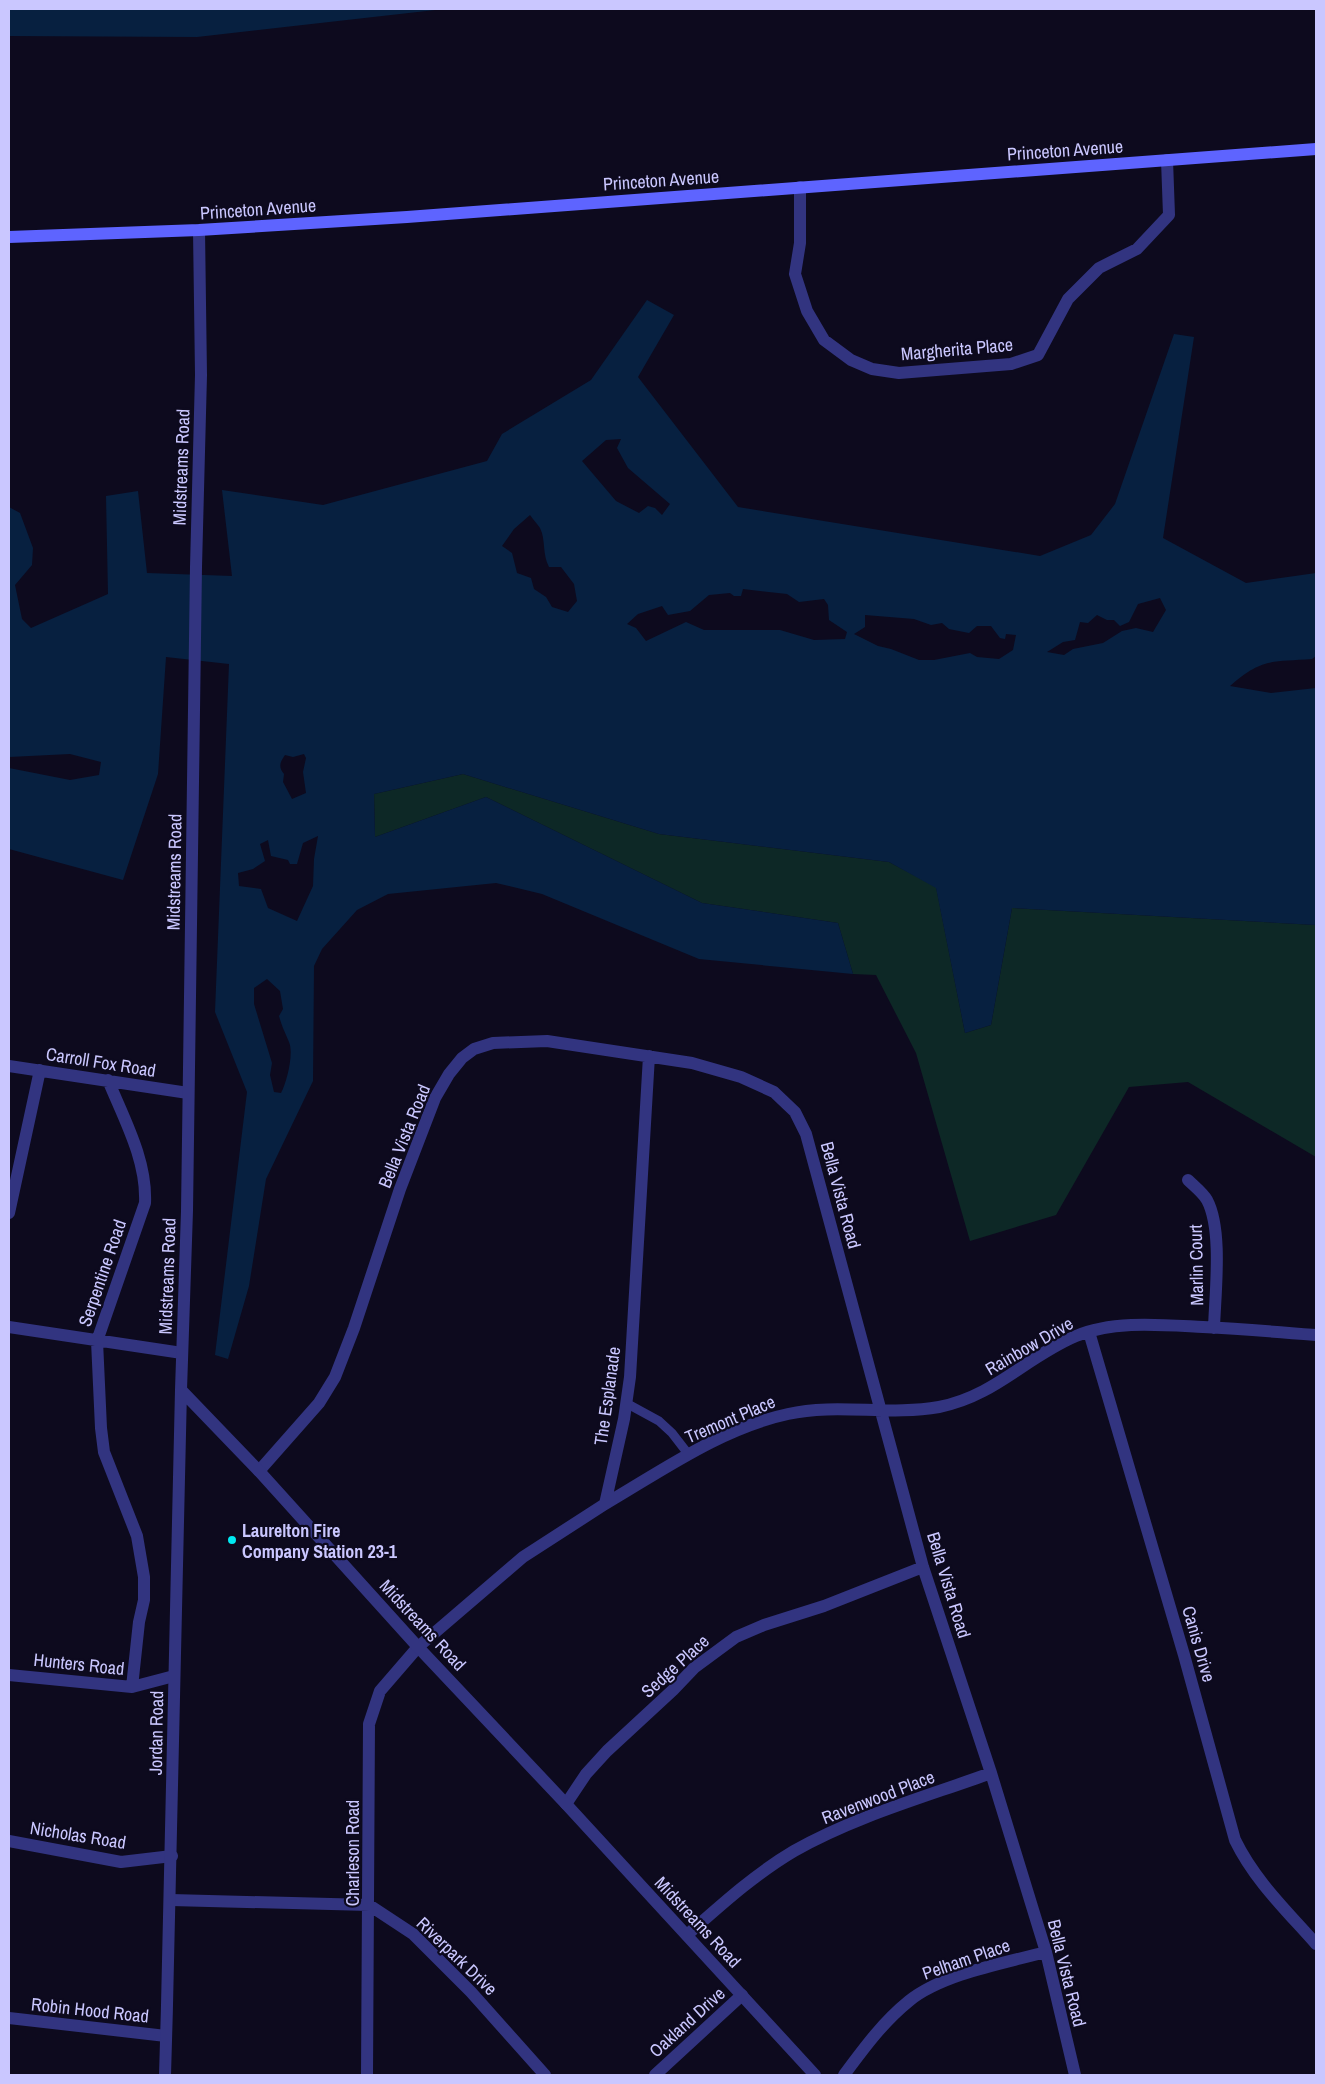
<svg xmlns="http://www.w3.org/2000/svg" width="1325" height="2084" font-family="'Archivo Narrow',sans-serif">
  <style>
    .green { fill: #0d2826 }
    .water { fill: #072040; fill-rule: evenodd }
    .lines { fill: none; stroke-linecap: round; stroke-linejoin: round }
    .service { stroke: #323480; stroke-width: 9 }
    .minor { stroke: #323480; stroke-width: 12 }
    .tertiary { stroke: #323480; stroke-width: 12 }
    .secondary { stroke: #5e64ff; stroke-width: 12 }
    .poi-dot { fill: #00e9f2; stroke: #0d0a1e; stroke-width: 2 }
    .labels { text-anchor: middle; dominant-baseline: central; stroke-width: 4.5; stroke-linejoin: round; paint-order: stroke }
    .street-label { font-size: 18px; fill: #cac7ff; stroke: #0d0a1e }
    .poi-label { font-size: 18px; font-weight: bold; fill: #cac7ff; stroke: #0d0a1e; text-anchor: start }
  </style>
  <rect width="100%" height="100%" fill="#0d0a1e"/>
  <path class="green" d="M 463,774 L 659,834 L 889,862 L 936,887 L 965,1033 L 991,1025 L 1012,908 L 1316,925 L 1316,1157 L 1188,1082 L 1129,1087 L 1056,1215 L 970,1241 L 916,1053 L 876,975 L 853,974 L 838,923 L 702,903 L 486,797 L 375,837 L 374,794 Z"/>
  <path class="water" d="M 9,9 L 444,9 L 197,37 L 9,36 Z
    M 647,300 L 674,315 L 638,377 L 738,507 L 1040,556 L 1091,535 L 1115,504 L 1174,334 L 1194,337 L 1163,538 L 1246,583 L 1316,573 L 1316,656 L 1312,659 C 1271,662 1262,658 1230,686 L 1271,693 L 1316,688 L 1316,925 L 1012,908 L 991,1025 L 965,1033 L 936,888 L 889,862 L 659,834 L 463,774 L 374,794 L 375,837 L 486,797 L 702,903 L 838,923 L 853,974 L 699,959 L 542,894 L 496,883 L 388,894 L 357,910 L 322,949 L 314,966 L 313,1081 L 266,1179 L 249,1286 L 228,1359 L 215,1355 L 247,1092 L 215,1012 L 229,664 L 166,657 L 158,774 L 123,880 L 9,849 L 9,768 L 70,780 L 99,775 L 101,762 L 70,754 L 9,757 L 9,507 L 20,513 L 33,548 L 32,565 L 15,585 L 22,619 L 31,628 L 108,594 L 106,496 L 138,491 L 147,573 L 232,576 L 222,490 L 323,505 L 487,461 L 502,434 L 591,380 ZM 621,439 L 617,448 L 628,468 L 670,504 L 662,515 L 655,508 L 648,506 L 639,513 L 616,501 L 582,461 L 606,440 ZM 530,515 C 533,519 537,524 540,528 C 546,540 542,554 549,567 L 561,567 L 574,584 L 577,601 L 568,612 L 552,607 L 546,597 L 534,589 L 531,578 L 517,573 L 512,553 L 502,546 L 514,529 ZM 743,589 L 787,594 L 799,602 L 824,599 L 828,605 L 829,620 L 847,632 L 845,639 L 814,640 L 780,630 L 704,630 L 686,622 L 646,641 L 636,628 L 627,624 L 638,614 L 662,606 L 668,615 L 690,611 L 709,595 L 730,593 L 734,596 L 741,596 ZM 1160,598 L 1166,610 L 1153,632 L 1136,628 L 1122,631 L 1103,643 L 1073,649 L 1064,655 L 1047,652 L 1063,642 L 1075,640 L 1080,622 L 1088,623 L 1097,615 L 1107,620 L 1114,620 L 1120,626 L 1129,622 L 1138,604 ZM 865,615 L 914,619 L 931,625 L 942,623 L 949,629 L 969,633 L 977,626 L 991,626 L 1000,638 L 1005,639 L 1006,634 L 1016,635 L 1013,650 L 999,659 L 977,657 L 970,653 L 934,660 L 919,660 L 891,649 L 878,646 L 854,634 L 865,627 ZM 304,754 L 306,758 L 303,772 L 306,793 L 292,799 L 283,782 L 284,774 C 278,767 280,762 285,755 L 293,757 ZM 318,836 L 314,859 L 313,886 L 297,921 L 268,908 L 261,889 L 239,886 L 238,873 L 253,869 L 265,861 L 260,844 L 268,840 L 271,856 L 288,860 L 290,864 L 297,864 L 303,843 ZM 267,979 L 280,991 L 283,1009 L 279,1016 C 282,1027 285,1032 289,1042 C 294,1053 287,1082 281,1093 L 274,1092 L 270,1075 L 272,1063 L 254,1004 L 254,988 Z"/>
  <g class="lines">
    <path class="service" d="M 626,1403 L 659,1421 L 672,1433 L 689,1455"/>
    <path class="minor" d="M 800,187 L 800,243 L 795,274 L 807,311 L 824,340 L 851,360 L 872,369 L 899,373 L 1011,364 L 1038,355 L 1068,299 L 1099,268 L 1137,249 L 1169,215 L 1167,160
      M 9,1066 L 188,1093
      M 108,1080 C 124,1119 147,1160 145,1203 L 97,1341 L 101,1428 L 104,1452 L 137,1536 L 144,1577 L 144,1600 L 139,1622 L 132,1687
      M 1188,1180 C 1194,1186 1203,1193 1207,1200 C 1223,1230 1215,1294 1214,1328
      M 9,1213 L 40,1070
      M 9,1327 L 182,1353
      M 1089,1332 L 1184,1655 L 1235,1840 C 1255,1881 1287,1911 1316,1944
      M 259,1471 L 319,1403 L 335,1377 L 354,1328 L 400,1189 L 435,1098 L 449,1074 L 462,1058 L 474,1049 L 493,1043 L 547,1041 L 692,1063 L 741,1077 L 774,1092 L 795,1112 L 806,1134 L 923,1567 L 991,1773 L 1046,1952 L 1075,2075
      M 605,1504 C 663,1470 722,1428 788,1414 C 837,1403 889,1416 939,1407 C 995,1396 1026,1357 1076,1336 C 1113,1320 1163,1325 1203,1327 C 1241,1329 1279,1332 1316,1335
      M 9,1675 L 132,1687 L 174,1676
      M 566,1804 L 586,1774 L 607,1751 L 673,1690 L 694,1668 L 736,1637 L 764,1625 L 824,1606 L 923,1567
      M 9,1841 L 121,1862 L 172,1856
      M 171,1900 L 369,1905 L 413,1934 L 471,1992 L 545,2075
      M 687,1935 C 721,1905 755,1874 794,1851 C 856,1816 925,1797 991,1773
      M 9,2018 L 166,2036
      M 367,2075 L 369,1724 L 380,1691 L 418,1647 L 523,1557 L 605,1504 L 624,1419 L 630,1377 L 649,1056
      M 655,2075 L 742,1995
      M 844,2075 C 864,2048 883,2022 909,2001 C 942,1974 1005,1963 1046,1952"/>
    <path class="tertiary" d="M 199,230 L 201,375 L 196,567 L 187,1211 L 181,1390 L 259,1471 L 418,1647 L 566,1804 L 815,2075
      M 165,2075 C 172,1847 175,1619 181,1390"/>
    <path class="secondary" d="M 9,237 L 199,230 L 407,217 L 1316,149"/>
  </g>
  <circle class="poi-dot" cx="232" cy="1540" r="5"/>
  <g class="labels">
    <g class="street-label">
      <text transform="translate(1065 150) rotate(-4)">Princeton Avenue</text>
      <text transform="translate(661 180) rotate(-4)">Princeton Avenue</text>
      <text transform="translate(258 209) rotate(-4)">Princeton Avenue</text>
      <text transform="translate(957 349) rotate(-5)">Margherita Place</text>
      <text transform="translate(181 467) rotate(-88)">Midstreams Road</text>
      <text transform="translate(174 872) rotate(-89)">Midstreams Road</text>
      <text transform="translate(101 1062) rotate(9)">Carroll Fox Road</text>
      <text transform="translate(404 1136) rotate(-68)">Bella Vista Road</text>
      <text transform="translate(841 1195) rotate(75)">Bella Vista Road</text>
      <text transform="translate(1196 1265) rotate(-91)">Marlin Court</text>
      <text transform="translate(102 1273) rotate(-71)">Serpentine Road</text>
      <text transform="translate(167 1276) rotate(-88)">Midstreams Road</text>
      <text transform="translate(1029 1346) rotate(-30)">Rainbow Drive</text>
      <text transform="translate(607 1396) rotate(-82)">The Esplanade</text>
      <text transform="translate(730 1419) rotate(-23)">Tremont Place</text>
      <text transform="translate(949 1585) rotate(73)">Bella Vista Road</text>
      <text transform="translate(423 1625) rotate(47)">Midstreams Road</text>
      <text transform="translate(1199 1644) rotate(74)">Canis Drive</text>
      <text transform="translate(79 1664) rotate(6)">Hunters Road</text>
      <text transform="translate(675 1666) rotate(-42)">Sedge Place</text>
      <text transform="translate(156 1733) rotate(-89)">Jordan Road</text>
      <text transform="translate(878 1797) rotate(-21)">Ravenwood Place</text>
      <text transform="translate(78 1835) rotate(9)">Nicholas Road</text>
      <text transform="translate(352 1853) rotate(-90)">Charleson Road</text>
      <text transform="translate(698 1922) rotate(47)">Midstreams Road</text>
      <text transform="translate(457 1956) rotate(44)">Riverpark Drive</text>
      <text transform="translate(966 1959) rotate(-19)">Pelham Place</text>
      <text transform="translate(1067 1973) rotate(76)">Bella Vista Road</text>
      <text transform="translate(90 2010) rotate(6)">Robin Hood Road</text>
      <text transform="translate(687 2022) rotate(-42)">Oakland Drive</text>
    </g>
    <g class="poi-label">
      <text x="242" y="1530">Laurelton Fire<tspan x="242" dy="21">Company Station 23-1</tspan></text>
    </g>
  </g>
  <rect width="1325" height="2084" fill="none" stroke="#cac7ff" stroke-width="20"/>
</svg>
